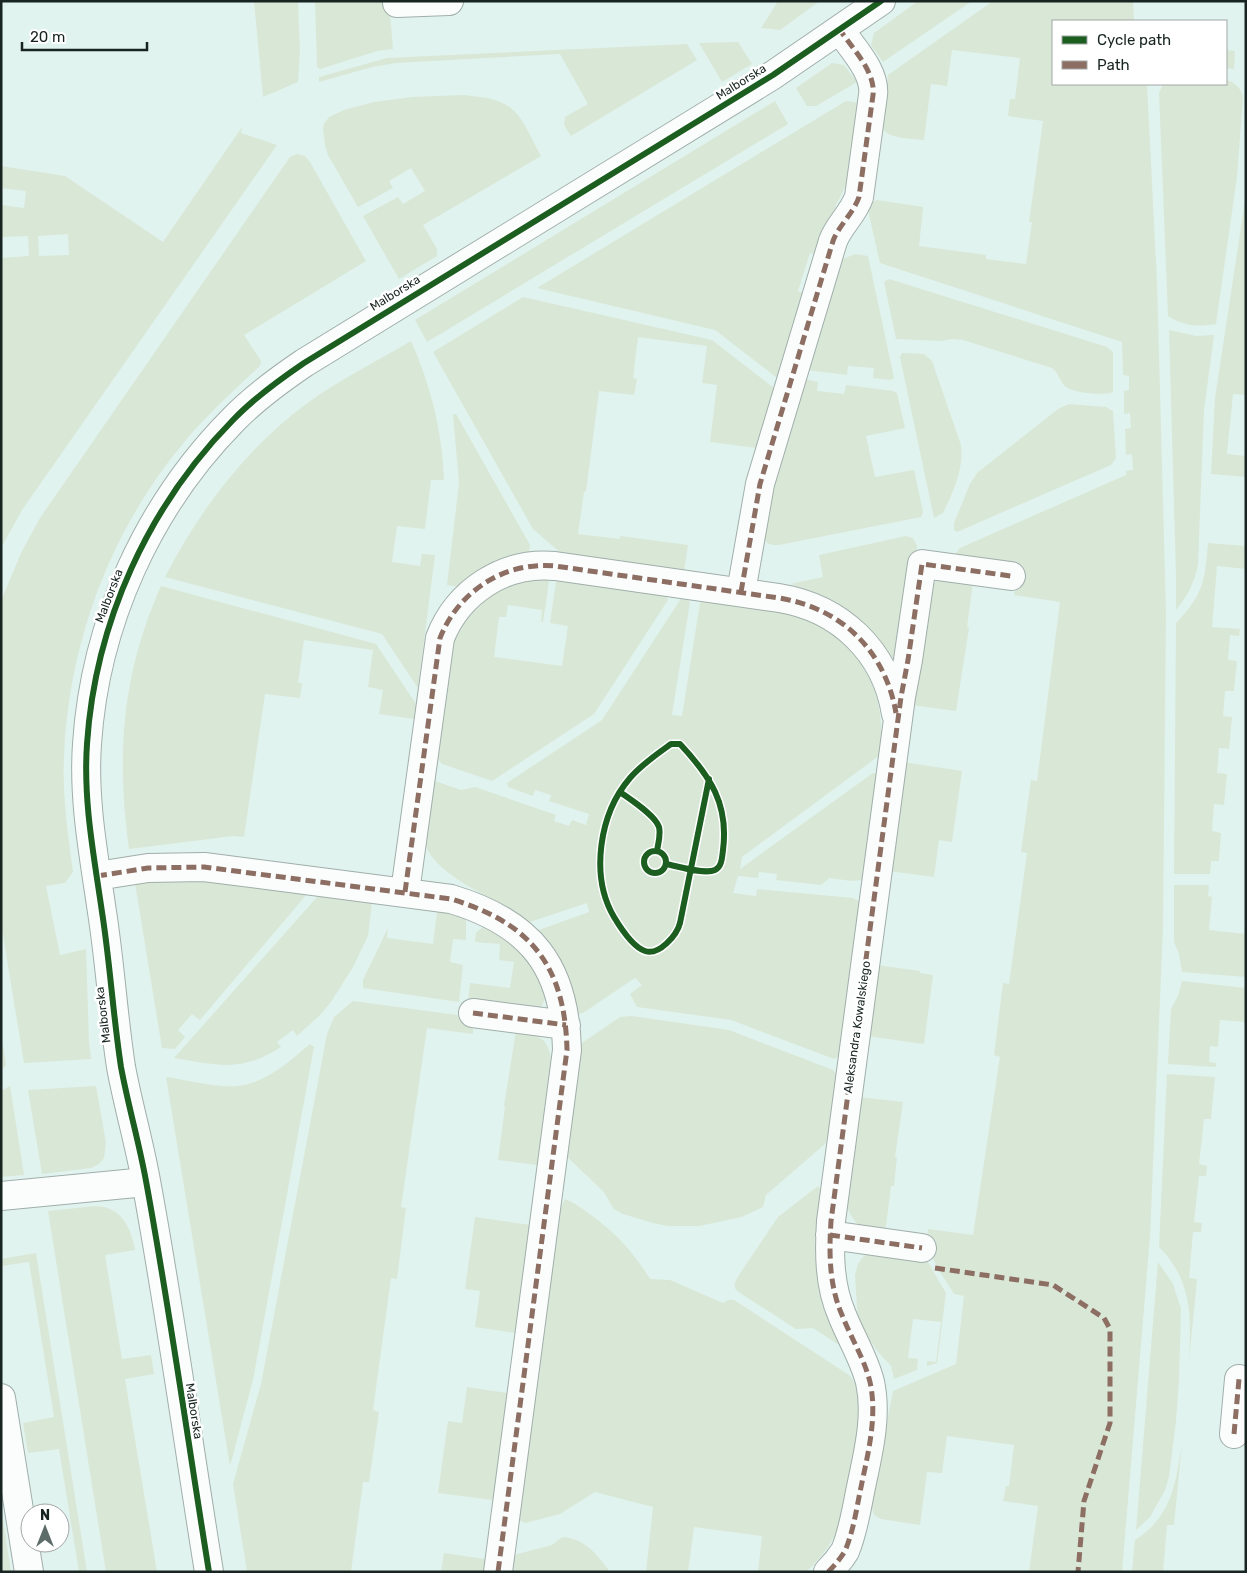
<svg xmlns="http://www.w3.org/2000/svg" width="1247" height="1573" font-family="Rubik,sans-serif">
  <style>
    .green { fill: #d9e7d7; fill-rule: evenodd }
    .lines { fill: none; stroke-linecap: round; stroke-linejoin: round }
    .minor-casing { stroke: #a0aeaa; stroke-width: 30 }
    .minor { stroke: #fafdfc; stroke-width: 28 }
    .quiet { stroke: #8d6e63; stroke-width: 5; stroke-dasharray: 10 5; stroke-linecap: butt }
    .cycleway-casing { stroke: #fff; stroke-width: 9 }
    .cycleway { stroke: #1b5e20; stroke-width: 6 }
    .labels { text-anchor: middle; dominant-baseline: central; stroke-width: 5; stroke-linejoin: round; paint-order: stroke }
    .street-label { font-size: 12px; fill: #172421; stroke: #fff }
  </style>
  <rect width="100%" height="100%" fill="#e1f3ee"/>
  <path class="green" d="M 254,1 L 298,1 L 300,51 L 298,82 L 263,97 Z
    M 315,1 L 389,1 L 393,49 L 377,51 L 320,69 L 317,67 Z
    M 778,1 L 820,1 L 780,30 L 761,28 Z
    M 918,1 L 972,1 L 883,62 L 871,45 L 874,33 Z
    M 993,1 L 1133,1 L 1134,21 L 1053,21 L 1053,84 L 1147,84 L 1157,281 L 1166,613 L 1163,928 L 1150,1237 L 1122,1572 L 1029,1572 L 1038,1506 L 1003,1501 L 1006,1486 L 1009,1486 L 1014,1445 L 947,1436 L 942,1473 L 927,1472 L 920,1525 L 881,1519 L 874,1515 L 871,1505 L 893,1391 L 956,1364 L 964,1296 L 954,1294 C 942,1273 924,1254 928,1229 L 973,1235 L 1000,1057 L 994,1055 L 1003,983 L 1009,984 L 1027,853 L 1021,852 L 1031,780 L 1037,781 L 1060,602 L 1014,595 L 1015,591 L 1012,590 L 1015,566 L 953,557 L 960,548 L 1126,475 L 1126,471 L 1133,470 L 1132,454 L 1126,455 L 1125,429 L 1131,428 L 1130,413 L 1124,414 L 1124,391 L 1129,390 L 1129,376 L 1123,375 L 1122,342 L 880,263 L 868,210 L 870,203 L 877,200 L 923,207 L 919,246 L 986,255 L 986,259 L 1026,264 L 1032,222 L 1029,222 L 1043,121 L 1008,116 L 1010,99 L 1015,99 L 1020,58 L 952,50 L 947,86 L 931,84 L 924,140 C 911,138 891,140 882,128 L 888,75 Z
    M 738,42 L 752,64 L 722,82 L 699,43 Z
    M 687,44 L 697,60 L 571,136 L 564,125 L 565,117 L 588,104 L 560,54 L 396,63 L 372,67 L 319,82 L 319,77 L 387,58 Z
    M 1226,50 L 1235,51 L 1234,69 L 1226,68 Z
    M 832,63 L 844,65 L 857,82 L 816,106 L 807,106 L 796,88 Z
    M 1226,80 C 1235,82 1241,88 1243,97 L 1237,177 L 1216,324 C 1197,327 1184,326 1168,316 L 1159,93 L 1163,84 L 1226,84 Z
    M 464,95 C 480,97 500,98 512,109 C 524,119 533,142 541,156 L 423,225 L 437,249 L 437,256 L 399,279 L 363,216 L 398,197 L 403,204 L 425,191 L 411,168 L 389,181 L 393,188 L 358,207 L 328,155 L 325,145 L 323,129 L 324,124 L 329,117 L 344,110 L 374,102 L 412,97 Z
    M 775,101 L 788,124 L 427,342 L 415,320 Z
    M 846,101 L 860,103 L 847,183 L 836,205 L 820,255 L 810,253 L 798,291 L 808,294 L 781,381 L 715,330 L 537,288 Z
    M 242,127 L 241,133 L 277,145 L 22,510 L 1,548 L 1,258 L 29,256 L 28,236 L 1,237 L 1,205 L 24,208 L 26,191 L 1,188 L 1,166 L 65,176 L 163,242 ZM 68,234 L 69,255 L 39,256 L 38,236 Z
    M 297,154 L 305,156 L 310,162 L 366,261 L 244,335 L 261,361 L 260,366 C 234,390 208,414 185,441 C 111,529 69,641 64,756 C 62,795 68,834 73,872 L 65,883 L 46,886 L 60,955 L 86,949 L 89,1042 L 91,1059 L 24,1063 L 1,923 L 1,601 L 21,553 L 40,518 L 290,157 Z
    M 1246,194 L 1246,395 L 1233,394 L 1227,454 L 1246,456 L 1246,477 L 1211,474 L 1215,398 Z
    M 855,254 L 868,256 L 894,378 L 891,380 L 873,378 L 874,368 L 848,366 L 847,375 L 806,370 L 836,262 Z
    M 889,279 L 1107,347 L 1113,352 L 1113,392 C 1106,396 1073,393 1066,387 C 1060,382 1059,373 1052,368 L 963,340 L 952,339 L 941,341 L 896,339 L 884,282 Z
    M 523,297 L 712,340 L 778,391 L 757,448 L 710,442 L 717,385 L 702,383 L 707,346 L 638,337 L 633,378 L 637,379 L 634,395 L 599,391 L 587,484 L 586,491 L 584,492 L 578,534 L 620,539 L 620,536 L 688,545 L 684,571 L 562,554 L 533,529 L 433,352 Z
    M 1169,330 L 1196,336 L 1214,335 L 1204,410 L 1198,564 C 1195,582 1187,597 1176,610 L 1176,576 Z
    M 411,341 C 431,386 442,431 444,480 L 431,480 L 425,529 L 397,526 L 392,562 L 420,566 L 422,554 L 435,555 L 418,688 L 382,634 L 165,577 C 200,509 247,447 309,402 C 341,379 377,361 411,341 Z
    M 902,353 L 924,354 L 932,361 L 961,445 C 964,469 953,492 943,513 L 934,518 L 900,357 Z
    M 804,379 L 818,382 L 817,391 L 844,394 L 846,385 L 893,391 L 897,393 L 905,428 L 866,436 L 875,477 L 914,470 L 923,512 L 921,517 L 779,545 C 771,545 766,545 764,537 L 774,470 Z
    M 1069,404 L 1106,407 L 1113,411 L 1116,458 L 1111,465 L 957,532 L 954,530 L 954,523 L 970,484 L 977,473 L 1058,409 Z
    M 453,414 L 456,414 L 530,545 L 529,553 L 459,587 L 447,585 L 459,483 Z
    M 906,536 L 913,538 L 917,546 L 901,652 L 897,657 L 894,659 L 888,656 C 871,634 855,612 830,599 C 818,593 804,589 790,584 L 823,577 L 819,555 Z
    M 1208,543 L 1246,546 L 1246,569 L 1217,566 L 1212,627 L 1240,629 L 1239,636 L 1230,635 L 1228,660 L 1237,661 L 1234,691 L 1225,691 L 1223,716 L 1232,717 L 1229,749 L 1219,748 L 1217,773 L 1227,774 L 1224,805 L 1214,804 L 1212,831 L 1221,833 L 1219,861 L 1211,861 L 1210,874 L 1174,874 L 1176,623 C 1203,595 1205,581 1208,543 Z
    M 546,579 L 549,582 L 543,622 L 541,622 L 542,610 L 508,605 L 506,617 L 499,617 L 494,657 L 562,666 L 568,626 L 550,623 L 556,582 L 558,580 L 666,595 L 668,600 L 594,714 L 492,781 L 442,764 L 435,756 L 453,639 L 464,621 L 482,601 L 501,589 L 523,581 Z
    M 941,579 L 973,582 L 967,627 L 969,628 L 956,711 L 911,705 L 931,584 Z
    M 161,586 L 376,644 L 416,704 L 414,719 L 379,714 L 383,690 L 368,687 L 373,650 L 304,640 L 298,683 L 302,683 L 300,698 L 265,694 L 244,837 L 233,836 L 129,849 C 116,754 122,674 161,586 Z
    M 682,597 L 687,598 L 690,602 L 672,715 L 682,716 L 700,603 L 704,600 C 723,603 742,605 761,608 C 770,610 779,610 788,612 C 855,631 889,687 880,755 L 742,857 L 740,869 L 873,773 L 878,774 L 863,880 L 852,881 L 829,878 L 821,885 L 776,880 L 777,874 L 759,872 L 758,878 L 738,876 L 733,893 L 756,896 L 757,889 L 853,898 L 860,902 L 839,1056 L 834,1059 L 731,1020 L 637,1007 L 630,994 L 642,985 L 635,978 L 583,1013 L 578,1014 C 574,981 554,957 536,931 L 589,912 L 587,903 L 527,923 C 520,917 513,911 505,907 C 483,894 429,869 425,842 L 432,780 L 461,790 L 475,787 L 556,815 L 554,821 L 569,826 L 572,820 L 586,825 L 589,814 L 549,801 L 551,795 L 535,790 L 533,796 L 508,787 L 507,783 L 602,720 Z
    M 903,762 L 962,771 L 952,842 L 939,840 L 934,877 L 889,871 Z
    M 163,879 L 200,880 L 307,894 L 200,1020 L 192,1014 L 178,1030 L 185,1037 L 175,1049 L 162,1048 L 135,883 Z
    M 1174,885 L 1209,885 L 1208,896 L 1212,897 L 1209,930 L 1246,934 L 1246,977 L 1182,972 L 1179,954 L 1174,942 Z
    M 318,896 L 372,903 L 368,936 L 353,967 L 331,1002 L 320,1015 L 297,1036 L 293,1030 L 277,1042 L 281,1047 C 241,1073 218,1065 174,1058 Z
    M 437,912 L 466,916 L 466,940 L 453,939 L 450,962 L 463,965 L 459,1002 L 363,988 L 363,980 L 388,928 L 387,938 L 433,944 Z
    M 486,924 L 521,951 L 534,969 L 547,994 L 541,1008 L 468,1003 L 470,983 L 510,988 L 514,962 L 499,960 L 500,944 L 475,942 L 476,933 Z
    M 876,965 L 920,971 L 920,973 L 933,975 L 924,1044 L 867,1036 Z
    M 1182,981 L 1246,988 L 1246,1022 L 1220,1020 L 1218,1047 L 1210,1046 L 1209,1062 L 1216,1063 L 1216,1067 L 1168,1064 L 1171,1009 L 1178,996 Z
    M 353,1001 L 457,1015 L 473,1029 L 473,1034 L 427,1028 L 401,1207 L 406,1208 L 397,1279 L 391,1278 L 373,1410 L 379,1412 L 369,1482 L 363,1482 L 351,1572 L 247,1572 L 233,1484 L 261,1384 L 327,1034 L 334,1017 Z
    M 632,1016 L 729,1030 L 833,1070 L 836,1074 L 836,1079 L 829,1134 L 825,1144 L 766,1195 L 763,1207 L 742,1217 L 699,1226 L 668,1226 L 653,1223 L 623,1214 L 614,1209 L 603,1191 L 566,1156 L 579,1045 L 620,1017 Z
    M 516,1031 C 536,1035 547,1035 551,1058 L 538,1165 L 498,1160 L 505,1107 L 504,1106 Z
    M 1,1033 L 6,1065 L 1,1071 Z
    M 310,1044 L 314,1047 L 253,1380 L 230,1466 L 166,1077 C 188,1080 223,1090 244,1085 C 269,1080 291,1060 310,1044 Z
    M 1167,1074 L 1215,1077 L 1211,1119 L 1204,1119 L 1199,1164 L 1207,1166 L 1206,1176 L 1199,1176 L 1194,1222 L 1202,1223 L 1201,1232 L 1193,1232 L 1189,1278 L 1197,1279 L 1189,1361 C 1191,1318 1193,1281 1159,1247 Z
    M 10,1086 L 24,1175 L 1,1177 L 1,1091 Z
    M 96,1086 L 106,1143 L 104,1158 L 99,1164 L 91,1168 L 42,1174 L 28,1090 Z
    M 859,1097 L 903,1102 L 895,1157 L 897,1157 L 894,1186 L 891,1186 L 885,1234 C 865,1228 854,1228 847,1206 Z
    M 818,1186 L 821,1190 C 819,1206 816,1223 815,1240 C 813,1277 825,1314 842,1347 L 813,1328 L 796,1329 L 737,1291 C 732,1285 736,1281 739,1275 L 778,1217 Z
    M 565,1199 C 575,1203 583,1209 591,1215 C 617,1234 633,1252 650,1279 L 670,1280 L 723,1303 L 728,1300 L 734,1300 L 849,1375 C 853,1379 855,1383 856,1388 C 864,1417 850,1501 838,1529 C 830,1546 820,1559 806,1572 L 758,1572 L 762,1536 L 694,1527 L 688,1572 L 646,1572 L 653,1507 L 595,1492 L 560,1514 L 525,1523 L 517,1519 L 558,1214 Z
    M 96,1206 C 122,1207 131,1228 135,1250 L 105,1255 L 122,1359 L 151,1355 L 154,1374 L 125,1379 L 157,1572 L 106,1572 L 48,1211 Z
    M 475,1217 L 530,1225 L 515,1333 L 475,1327 L 480,1291 L 465,1289 Z
    M 36,1253 L 87,1572 L 79,1572 L 59,1449 L 28,1453 L 23,1423 L 54,1417 L 29,1262 L 1,1266 L 1,1259 Z
    M 867,1254 L 925,1257 L 946,1293 L 937,1363 L 927,1366 L 927,1361 L 936,1362 L 941,1322 L 913,1319 L 908,1358 L 918,1359 L 917,1370 L 894,1379 L 891,1366 L 878,1352 L 858,1323 L 855,1275 L 858,1264 L 862,1258 Z
    M 1158,1262 L 1173,1284 L 1181,1309 L 1179,1380 L 1176,1421 L 1169,1477 L 1165,1490 L 1150,1517 L 1136,1530 Z
    M 467,1387 L 507,1393 L 493,1500 L 438,1493 L 448,1421 L 462,1423 Z
    M 1182,1443 L 1174,1525 L 1167,1525 L 1163,1572 L 1132,1572 L 1135,1540 C 1172,1517 1176,1482 1182,1443 Z
    M 1,1513 L 2,1513 L 11,1572 L 1,1572 Z
    M 565,1537 C 586,1540 598,1555 610,1572 L 509,1572 L 514,1555 L 552,1545 L 561,1538 Z
    M 444,1553 L 485,1559 L 483,1572 L 441,1572 Z"/>
  <g class="lines">
    <g class="minor-casing">
      <path id="minor" d="M 397,3 L 449,1
        M 741,592 L 760,484 L 833,241 C 839,225 853,214 859,197 L 873,95 C 876,72 852,48 840,30
        M 97,876 L 148,868 L 204,867 L 451,899 C 531,923 565,966 567,1050 L 498,1572
        M 405,892 L 440,638 C 458,592 504,561 555,566 L 779,598 C 840,608 886,651 896,714
        M 473,1013 L 566,1025
        M 1,1196 L 146,1182
        M 830,1235 L 922,1248
        M 1,1398 L 29,1572
        M 1234,1434 L 1239,1379
        M 209,1572 C 188,1442 170,1311 146,1181 C 139,1142 128,1105 121,1067 C 113,1015 110,963 102,912 C 94,856 83,801 87,744 C 95,623 148,506 233,420 C 254,398 279,380 304,363 L 773,75 L 881,1
        M 828,1572 C 835,1565 840,1559 845,1551 C 853,1532 856,1512 860,1492 C 867,1457 878,1418 870,1382 C 864,1358 851,1338 842,1315 C 829,1285 829,1253 831,1221 L 901,697 L 908,660 L 922,564 L 1011,576"/>
    </g>
    <use href="#minor" class="minor"/>
    <path class="quiet" d="M 741,592 L 760,484 L 833,241 C 839,225 853,214 859,197 L 873,95 C 876,72 852,48 840,30
      M 97,876 L 148,868 L 204,867 L 451,899 C 531,923 565,966 567,1050 L 498,1572
      M 405,892 L 440,638 C 458,592 504,561 555,566 L 779,598 C 841,608 885,650 896,713
      M 473,1013 L 566,1025
      M 830,1235 L 922,1248
      M 935,1268 L 1053,1285 L 1104,1318 L 1110,1329 L 1110,1423 L 1084,1501 L 1078,1572
      M 1234,1434 L 1239,1379
      M 828,1572 C 835,1565 840,1559 845,1551 C 853,1532 856,1512 860,1492 C 867,1457 878,1418 870,1382 C 864,1358 851,1338 842,1315 C 829,1285 829,1253 831,1221 L 901,697 L 908,660 L 922,564 L 1011,576"/>
    <g class="cycleway-casing">
      <path id="cycleway" d="M 620,792 C 631,800 655,815 659,827 C 661,835 658,844 657,851
        M644 862a11 11 0 1 1 22 0a11 11 0 1 1-22 0Z
        M 666,864 C 677,866 705,875 715,870 C 722,867 722,857 723,850 C 729,804 710,776 680,744 L 671,744 C 657,754 642,764 630,778 C 599,814 590,876 614,917 C 620,927 633,947 645,951 C 659,956 677,935 680,923 C 690,875 699,827 709,779
        M 209,1572 C 188,1442 170,1311 146,1181 C 139,1142 128,1105 121,1067 C 113,1015 110,963 102,912 C 94,856 83,801 87,744 C 95,623 148,506 233,420 C 254,398 279,380 304,363 L 773,75 L 881,1"/>
    </g>
    <use href="#cycleway" class="cycleway"/>
  </g>
  <g class="labels">
    <g class="street-label">
      <text transform="translate(741 82) rotate(-32)">Malborska</text>
      <text transform="translate(395 293) rotate(-32)">Malborska</text>
      <text transform="translate(109 596) rotate(-69)">Malborska</text>
      <text transform="translate(103 1015) rotate(-97)">Malborska</text>
      <text transform="translate(857 1027) rotate(-82)">Aleksandra Kowalskiego</text>
      <text transform="translate(194 1411) rotate(81)">Malborska</text>
    </g>
  </g>
  <rect width="1247" height="1573" fill="none" stroke="#172421" stroke-width="5"/>
  <rect x="1052" y="20" width="175" height="65" fill="#ffffff" stroke="#a2a7a6"/>
  <rect x="1062" y="36" width="25" height="8" fill="#1b5e20" stroke="#a2a7a6"/>
  <text x="1097" y="45" font-size="15" fill="#172421">Cycle path</text>
  <rect x="1062" y="61" width="25" height="8" fill="#8d6e63" stroke="#a2a7a6"/>
  <text x="1097" y="70" font-size="15" fill="#172421">Path</text>
  <g transform="translate(45 1528)"><circle r="24" fill="#ffffff" stroke="#a2a7a6"/>
  <path d="M0-4L9 19L0 12L-9 19Z" fill="#5e6c69"/>
  <text y="-8" font-size="14" font-weight="bold" text-anchor="middle" fill="#172421">N</text>
  </g>
  <path d="M22 42v8h125v-8" fill="none" stroke="#172421" stroke-width="2.5"/>
  <text x="30" y="42" font-size="15" fill="#172421" stroke="#ffffff" stroke-width="4" paint-order="stroke">20 m</text>
</svg>
